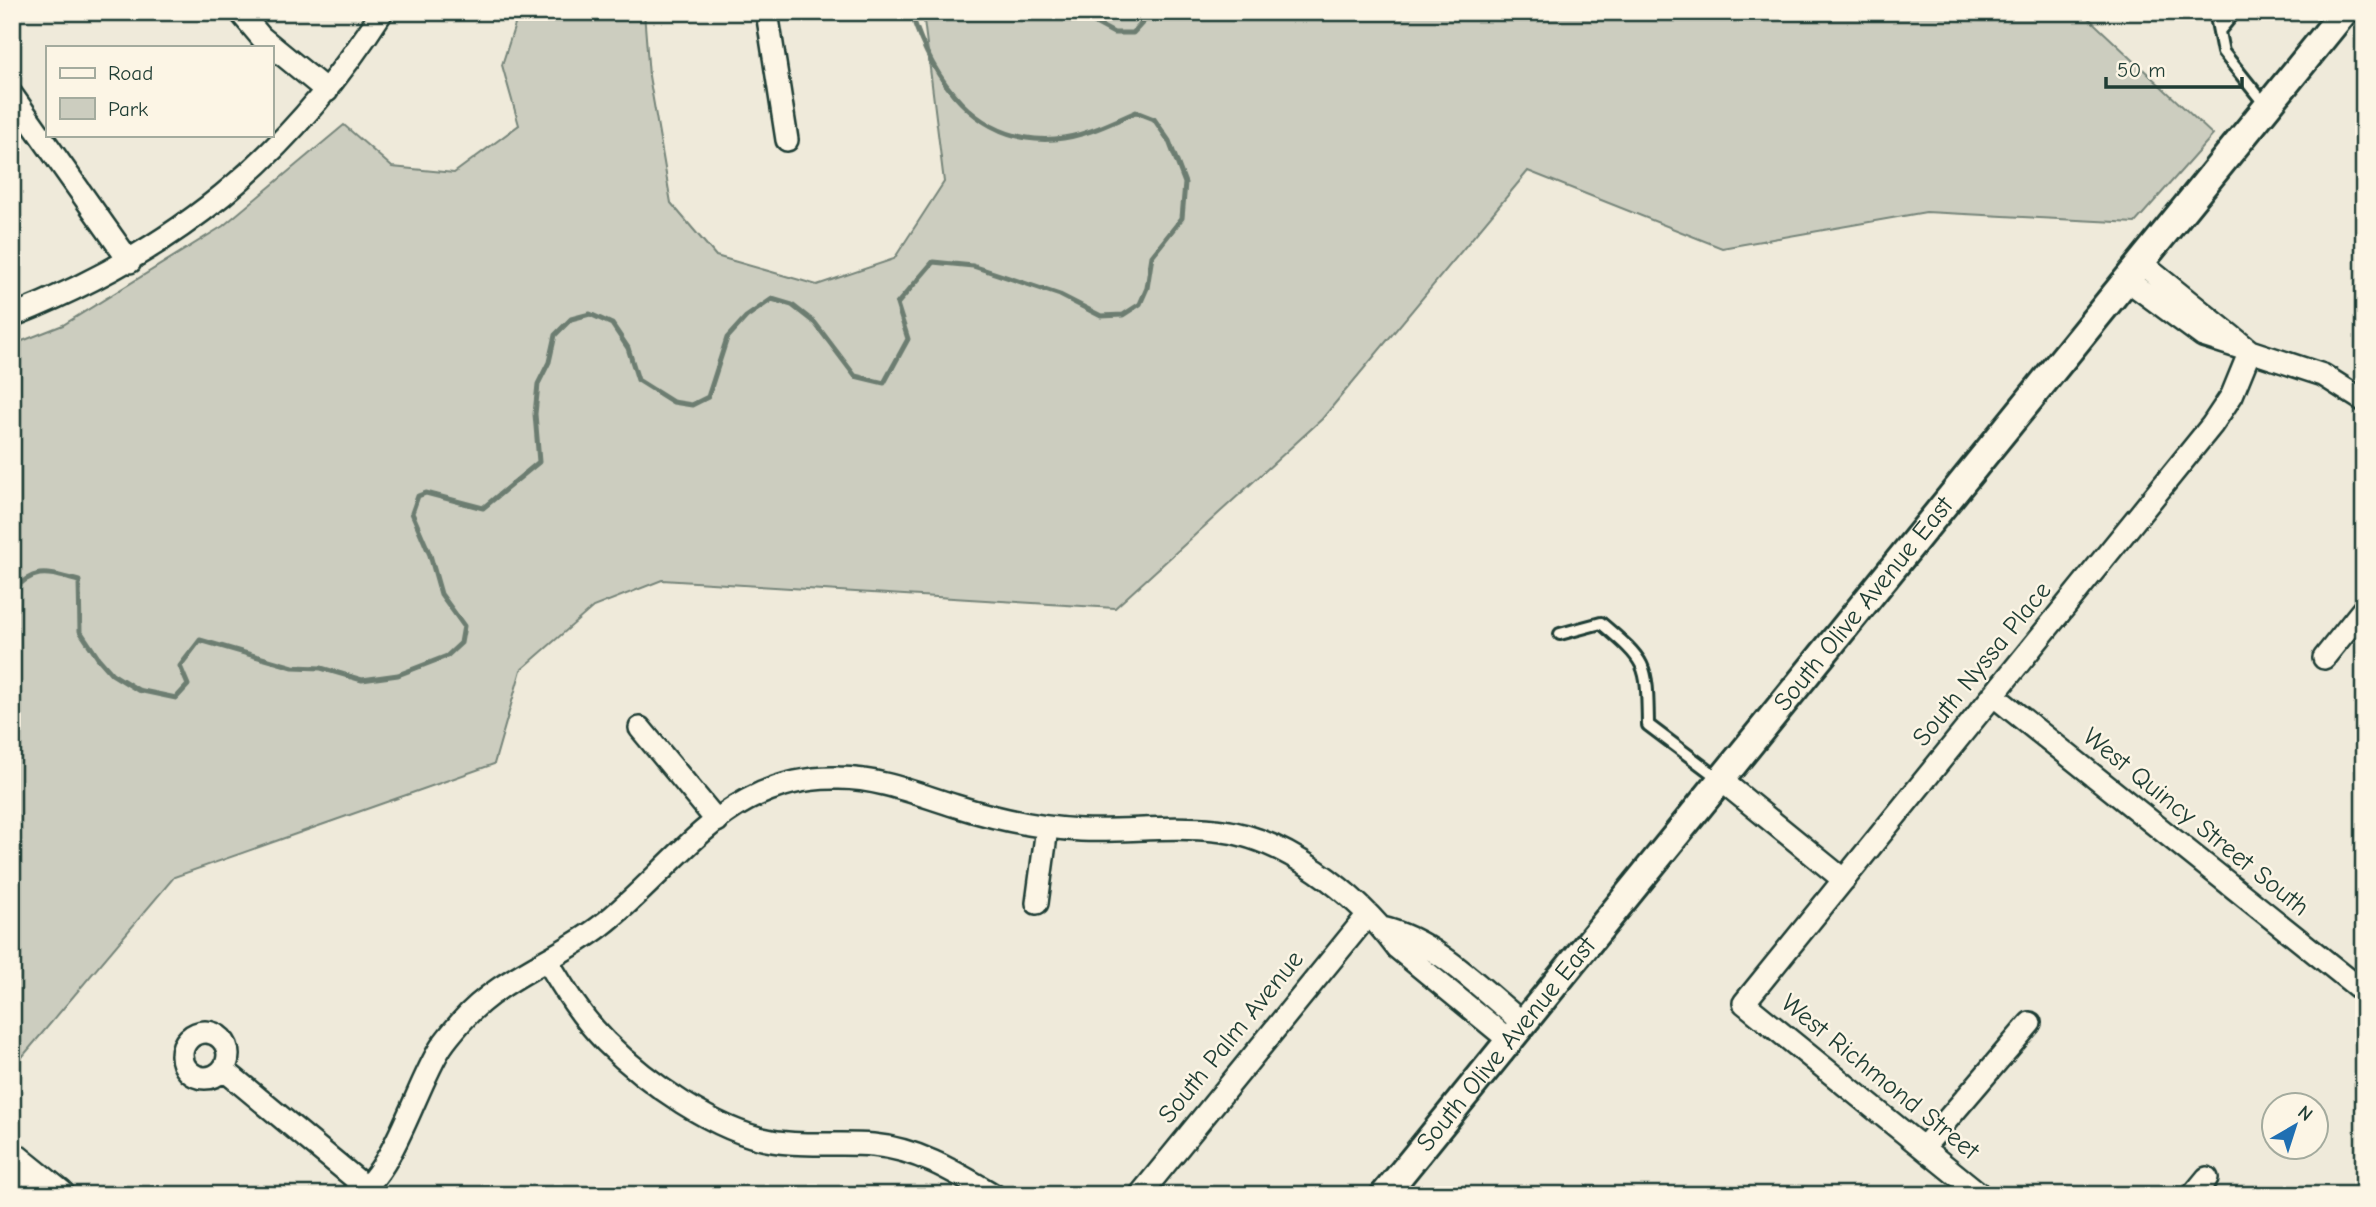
<svg xmlns="http://www.w3.org/2000/svg" width="2376" height="1207" font-family="'Comic Neue',sans-serif">
  <style>
    .green { fill: #cccdbf; stroke: #76857a; stroke-width: 2 }
    .lines { fill: none; stroke-linecap: round; stroke-linejoin: round }
    .stream { stroke: #6c7d71; stroke-width: 5 }
    .service-casing { stroke: #1f3d34; stroke-width: 16 }
    .minor-casing { stroke: #1f3d34; stroke-width: 26 }
    .tertiary-casing { stroke: #1f3d34; stroke-width: 32 }
    .secondary-casing { stroke: #1f3d34; stroke-width: 35 }
    .service { stroke: #fcf5e5; stroke-width: 10 }
    .minor { stroke: #fcf5e5; stroke-width: 21 }
    .tertiary { stroke: #fcf5e5; stroke-width: 26 }
    .secondary { stroke: #fcf5e5; stroke-width: 30 }
    .labels { text-anchor: middle; dominant-baseline: central; stroke-width: 5; stroke-linejoin: round; paint-order: stroke }
    .street-label { font-size: 26px; fill: #1f3d34; stroke: #fcf5e5 }
  </style>
  <rect width="100%" height="100%" fill="#efeada"/>
  <filter id="ink" filterUnits="userSpaceOnUse"><feTurbulence type="fractalNoise" baseFrequency=".0143" numOctaves="2"/><feDisplacementMap in="SourceGraphic" scale="14" xChannelSelector="R" yChannelSelector="G"/><feConvolveMatrix kernelMatrix="1 2 1 2 8 2 1 2 1" color-interpolation-filters="sRGB"/></filter>
  <g filter="url(#ink)">
    <path class="green" d="M 519,12 L 644,12 L 649,76 L 671,203 L 716,256 L 817,285 L 894,259 L 944,182 L 923,12 L 2082,12 L 2213,135 L 2135,223 L 1926,212 L 1722,248 L 1528,171 L 1322,419 L 1115,608 L 662,580 L 593,607 L 521,670 L 494,764 L 174,877 L 12,1069 L 12,345 L 63,325 L 223,226 L 344,125 L 392,167 L 454,173 L 519,125 L 502,65 Z"/>
    <g class="lines">
      <path class="stream" d="M 1075,12 L 1114,33 L 1133,33 L 1144,21 L 1146,12
        M 12,592 C 35,566 48,573 79,581 L 80,631 L 98,658 L 112,674 L 138,690 L 176,698 L 188,685 L 180,666 L 200,640 L 293,667 L 321,668 L 362,680 L 398,675 L 447,656 L 461,643 L 464,626 L 441,594 L 430,555 L 412,513 L 418,496 L 426,493 L 483,508 L 539,462 L 535,414 L 538,384 L 549,362 L 555,335 L 571,319 L 590,314 L 612,324 L 628,348 L 638,380 L 673,402 L 692,405 L 708,397 L 727,338 L 746,317 L 772,299 L 792,305 L 815,323 L 855,376 L 884,383 L 908,339 L 897,304 L 933,262 L 973,266 L 1060,295 L 1101,316 L 1123,315 L 1140,304 L 1147,288 L 1152,256 L 1182,218 L 1185,183 L 1169,141 L 1154,119 L 1136,112 C 1111,123 1084,137 1055,139 C 976,145 932,79 911,12"/>
      <g class="service-casing">
        <path id="service" d="M 2215,12 L 2223,52 L 2267,107
          M 2219,31 L 2235,12
          M 1560,634 L 1601,623 C 1648,663 1647,663 1648,725 L 1721,780"/>
      </g>
      <g class="minor-casing">
        <path id="minor" d="M 240,12 L 261,37 L 327,91
          M 767,12 L 787,140
          M 12,95 L 130,262
          M 2127,280 L 2203,336 L 2250,351 L 2141,263
          M 12,316 C 174,252 288,159 382,12
          M 2324,658 L 2364,608
          M 1993,695 L 2364,992
          M 640,728 L 717,821
          M 1721,780 L 1844,880
          M 1037,903 L 1047,828
          M 1382,928 C 1437,941 1481,989 1524,1024
          M 547,960 C 564,989 582,1018 606,1042 C 646,1082 715,1131 772,1141 C 805,1147 839,1142 873,1145 C 918,1149 955,1172 994,1195
          M182 1055a23 23 0 1 1 46 0a23 23 0 1 1-46 0Z
          M 223,1069 L 375,1195
          M 1923,1148 L 2030,1023
          M 356,1195 C 394,1171 416,1086 441,1047 C 447,1038 454,1030 461,1022 C 499,978 557,960 602,925 C 649,889 697,826 747,800 C 775,785 806,777 839,778 C 879,778 917,794 956,806 C 997,819 1038,828 1081,830 C 1125,832 1171,825 1215,830 C 1283,836 1357,894 1397,948 L 1510,1041
          M 1140,1195 L 1367,916
          M 1981,1195 L 1744,1003 L 2212,425 L 2232,395 L 2250,351 L 2323,375 L 2364,401
          M 2193,1195 L 2207,1178"/>
      </g>
      <g class="tertiary-casing">
        <g id="tertiary">
          <path id="s1" d="M 1384,1195 L 2344,12"/>
        </g>
      </g>
      <g class="secondary-casing">
        <path id="secondary" d="M 12,1157 L 59,1195"/>
      </g>
      <use href="#service" class="service"/>
      <use href="#minor" class="minor"/>
      <use href="#tertiary" class="tertiary"/>
      <use href="#secondary" class="secondary"/>
    </g>
  </g>
  <g class="labels">
    <g class="street-label">
      <text stroke="none"><textPath href="#s1" startOffset="761">South Olive Avenue East</textPath></text>
      <text transform="translate(1982 664) rotate(-51)">South Nyssa Place</text>
      <text transform="translate(2196 822) rotate(39)">West Quincy Street South</text>
      <text transform="translate(1231 1037) rotate(-51)">South Palm Avenue</text>
      <text stroke="none"><textPath href="#s1" startOffset="194">South Olive Avenue East</textPath></text>
      <text transform="translate(1880 1077) rotate(39)">West Richmond Street</text>
    </g>
  </g>
  <rect width="2376" height="1207" fill="none" stroke="#fcf5e5" stroke-width="42"/>
  <rect x="21" y="21" width="2334" height="1165" fill="none" stroke="#1f3d34" stroke-width="2.5" filter="url(#ink)"/>
  <rect x="46" y="46" width="228" height="91" fill="#fcf5e5" stroke="#a4ab9e" stroke-width="2"/>
  <rect x="60" y="68" width="35" height="10" fill="#fcf5e5" stroke="#a4ab9e" stroke-width="2"/>
  <text x="108" y="80" font-size="21" fill="#1f3d34">Road</text>
  <rect x="60" y="98" width="35" height="21" fill="#cccdbf" stroke="#a4ab9e" stroke-width="2"/>
  <text x="108" y="116" font-size="21" fill="#1f3d34">Park</text>
  <g transform="translate(2295 1126) rotate(39)"><circle r="33" fill="#fcf5e5" stroke="#a4ab9e" stroke-width="2"/>
  <path d="M0-5L12 26L0 18L-12 26Z" fill="#1f6fb2"/>
  <text y="-10" font-size="19" font-weight="bold" text-anchor="middle" fill="#1f3d34">N</text>
  </g>
  <path d="M2106 77v10h136v-10" fill="none" stroke="#1f3d34" stroke-width="3.5"/>
  <text x="2117" y="77" font-size="21" fill="#1f3d34" stroke="#fcf5e5" stroke-width="5" paint-order="stroke">50 m</text>
</svg>
